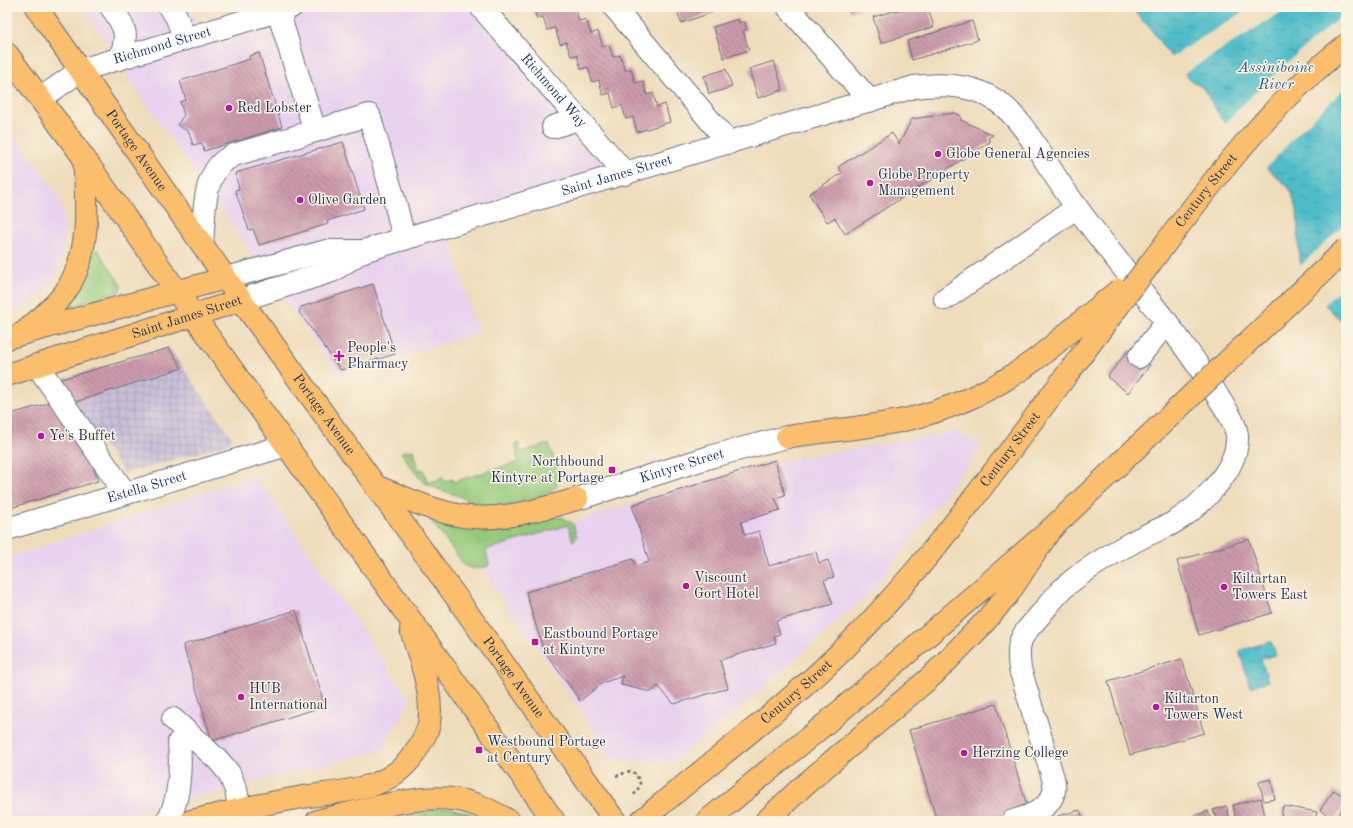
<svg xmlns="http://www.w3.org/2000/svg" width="1353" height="828" font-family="'Old Standard TT',serif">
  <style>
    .built { fill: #e8d2ee }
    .industrial { fill: url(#industrial-grid) }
    .green { fill: #95c97a; stroke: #587c6c }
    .park { fill: url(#park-tufts); stroke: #587c6c }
    .water { fill: url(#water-ripples); stroke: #357693 }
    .pier { fill: #eedcba }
    .building { fill: url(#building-back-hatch) }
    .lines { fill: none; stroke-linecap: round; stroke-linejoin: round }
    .minor-casing { stroke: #656c7e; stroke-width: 24 }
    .major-casing { stroke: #656c7e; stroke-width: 24 }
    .highway-casing { stroke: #656c7e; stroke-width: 24 }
    .path { stroke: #656c7e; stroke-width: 2.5; stroke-dasharray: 3 3; stroke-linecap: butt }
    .minor { stroke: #fff; stroke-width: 22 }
    .major { stroke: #fabe6d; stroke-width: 22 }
    .highway { stroke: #fabe6d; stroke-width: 22 }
    .major-bridge-casing { stroke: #656c7e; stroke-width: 24; stroke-linecap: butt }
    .major-bridge { stroke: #fabe6d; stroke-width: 22 }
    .poi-dot { fill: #b5179e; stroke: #fcf5e5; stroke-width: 1.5 }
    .labels { text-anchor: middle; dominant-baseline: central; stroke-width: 3; stroke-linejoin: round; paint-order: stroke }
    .street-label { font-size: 14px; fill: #1b2f5e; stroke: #fcf5e5 }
    .poi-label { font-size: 14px; fill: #1b2f5e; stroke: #fcf5e5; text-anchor: start }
    .water-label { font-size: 15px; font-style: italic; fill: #2b597e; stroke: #fcf5e5 }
  </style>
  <defs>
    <pattern id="industrial-grid" width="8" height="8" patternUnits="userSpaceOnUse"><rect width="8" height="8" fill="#c9bfd7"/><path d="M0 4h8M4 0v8" fill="none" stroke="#aca4bb"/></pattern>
    <pattern id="park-tufts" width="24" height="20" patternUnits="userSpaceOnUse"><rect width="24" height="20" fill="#95c97a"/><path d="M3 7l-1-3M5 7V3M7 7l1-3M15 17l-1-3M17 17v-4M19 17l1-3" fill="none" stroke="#79a467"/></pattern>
    <pattern id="water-ripples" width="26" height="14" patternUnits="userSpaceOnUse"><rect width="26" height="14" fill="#4fbcc8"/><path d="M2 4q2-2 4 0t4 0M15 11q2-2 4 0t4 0" fill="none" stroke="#4199a6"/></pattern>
    <pattern id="building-back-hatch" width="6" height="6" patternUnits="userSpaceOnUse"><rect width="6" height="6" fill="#cc9aab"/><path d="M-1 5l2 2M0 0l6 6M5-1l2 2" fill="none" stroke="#a57e8e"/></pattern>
  </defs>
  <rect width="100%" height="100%" fill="#fcf5e5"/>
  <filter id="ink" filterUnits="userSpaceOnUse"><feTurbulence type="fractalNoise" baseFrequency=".025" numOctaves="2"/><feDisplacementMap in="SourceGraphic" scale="8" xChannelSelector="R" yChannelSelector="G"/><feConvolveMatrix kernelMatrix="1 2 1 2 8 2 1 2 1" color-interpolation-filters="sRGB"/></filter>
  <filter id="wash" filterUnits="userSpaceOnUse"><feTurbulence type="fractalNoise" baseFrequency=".012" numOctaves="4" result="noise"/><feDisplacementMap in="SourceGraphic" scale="16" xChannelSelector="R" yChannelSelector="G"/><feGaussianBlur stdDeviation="0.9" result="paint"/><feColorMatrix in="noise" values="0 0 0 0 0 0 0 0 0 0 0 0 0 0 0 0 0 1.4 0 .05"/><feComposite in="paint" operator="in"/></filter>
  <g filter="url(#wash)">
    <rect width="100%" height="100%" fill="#eedcba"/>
    <path class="built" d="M 81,7 L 192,7 L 200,34 L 291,7 L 481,7 L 626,174 L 445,228 L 456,259 L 478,333 L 339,376 L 134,87 L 119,59 Z
      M 7,124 L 56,193 L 64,215 L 65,235 L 59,270 L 39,296 L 7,318 Z
      M 957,431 L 982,446 L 871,592 L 728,719 L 672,763 L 610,759 L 580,709 L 471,554 L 745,468 Z
      M 255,475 L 410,699 L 382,750 L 100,821 L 7,821 L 7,558 Z"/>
    <path class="industrial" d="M 169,348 L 233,439 L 224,445 L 125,474 L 58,380 Z"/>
    <path class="green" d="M 95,250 L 98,250 L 121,285 L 120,291 L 71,307 L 70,305 L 84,280 Z
      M 518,443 L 521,452 L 549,444 L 557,469 L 557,486 C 541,505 492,509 467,507 L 467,500 C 454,492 437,492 424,482 C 415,475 408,462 401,452 L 413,450 L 418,470 L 423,469 L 428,483 L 443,478 L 444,482 L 452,479 L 453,482 L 518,462 L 515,444 Z
      M 562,517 L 573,524 L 577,537 L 573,541 L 568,525 L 486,550 L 489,565 C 480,570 474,569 465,566 L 432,522 L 458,526 Z"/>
    <path class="park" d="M 451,808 L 493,821 L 361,821 L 411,810 Z"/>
    <path class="water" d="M 1130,7 L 1346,7 L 1346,378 L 1341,357 L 1345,340 L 1344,323 L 1327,307 L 1304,277 L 1299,256 L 1297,208 L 1289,188 L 1251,153 L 1222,120 L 1203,88 L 1190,80 L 1164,48 L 1150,28 Z
      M 1271,641 L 1276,655 L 1261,659 L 1268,681 L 1250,687 L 1239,651 Z"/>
    <path class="pier" d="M 1251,7 L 1289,7 L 1183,74 L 1170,58 Z
      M 1346,12 L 1346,87 L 1299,132 L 1266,168 L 1249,154 L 1224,126 L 1238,109 L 1282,67 Z
      M 1346,223 L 1346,284 L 1323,306 L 1302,278 L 1299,267 Z"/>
    <g id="blocks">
      <path class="building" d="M 533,7 L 568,7 L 568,9 L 575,7 L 579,21 L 586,19 L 591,34 L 598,31 L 603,47 L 609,45 L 613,57 L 620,55 L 625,70 L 631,69 L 635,83 L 643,81 L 647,95 L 653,93 L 657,107 L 665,104 L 670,122 L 637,132 L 633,117 L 626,119 L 622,105 L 614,108 L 610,93 L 603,95 L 599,80 L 592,82 L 588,67 L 581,69 L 577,55 L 571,56 L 566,42 L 560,44 L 555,28 L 547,30 L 543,17 L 537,19 Z
        M 676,7 L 712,7 L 714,12 L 681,23 Z
        M 849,7 L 865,7 L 850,12 Z
        M 908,7 L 928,7 L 934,27 L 881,43 L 873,17 Z
        M 738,19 L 739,23 L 744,21 L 747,29 L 743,31 L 749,50 L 724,58 L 713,27 Z
        M 972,21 L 978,40 L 912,60 L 907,41 Z
        M 259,53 L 282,127 L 204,151 L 202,143 L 193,145 L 189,132 L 177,125 L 184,115 L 180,102 L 186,100 L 180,81 L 250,59 L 249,56 Z
        M 774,61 L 783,90 L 758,98 L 749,69 Z
        M 726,69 L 732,87 L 709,94 L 704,76 Z
        M 954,113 L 960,115 L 961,120 L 993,135 L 988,138 L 990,142 L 845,234 L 835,218 L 827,222 L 809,194 L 842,173 L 838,167 L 892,133 L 899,144 L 912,119 Z
        M 343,142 L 364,209 L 327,221 L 328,224 L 259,245 L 253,229 L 249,230 L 235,190 L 239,189 L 235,173 Z
        M 373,284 L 395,354 L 341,370 L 299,312 L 301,307 Z
        M 169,348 L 182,368 L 75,402 L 58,380 Z
        M 1129,349 L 1150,365 L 1128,393 L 1107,377 Z
        M 53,402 L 90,456 L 98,481 L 7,509 L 7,415 Z
        M 775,460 L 785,495 L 775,498 L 780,510 L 741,522 L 745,535 L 759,531 L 769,566 L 816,552 L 819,563 L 828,560 L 834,577 L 824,580 L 833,604 L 776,621 L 780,634 L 774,636 L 776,643 L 720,660 L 728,688 L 674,704 L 658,686 L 651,692 L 621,685 L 623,676 L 602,683 L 580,701 L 543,649 L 526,592 L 633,559 L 636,566 L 649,562 L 632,505 Z
        M 1249,539 L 1272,613 L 1199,635 L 1177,561 Z
        M 296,610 L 325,706 L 212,741 L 183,645 Z
        M 1182,659 L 1204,733 L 1130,755 L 1108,681 Z
        M 996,704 L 1028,809 L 987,821 L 937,821 L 909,730 Z
        M 1271,779 L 1275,799 L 1264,801 L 1259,782 Z
        M 1334,790 L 1346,798 L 1346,803 L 1334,820 L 1320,810 Z
        M 1261,798 L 1266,821 L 1236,821 L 1233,805 Z
        M 1226,806 L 1231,821 L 1217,821 L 1213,810 Z
        M 1283,806 L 1317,812 L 1315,821 L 1280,821 Z
        M 1080,810 L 1084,821 L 1059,821 L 1058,816 Z
        M 1208,811 L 1211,821 L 1188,821 L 1187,818 Z"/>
    </g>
  </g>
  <g filter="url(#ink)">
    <use href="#blocks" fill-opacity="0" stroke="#656c7e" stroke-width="1"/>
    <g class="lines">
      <g class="minor-casing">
        <g id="minor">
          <path d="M 111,7 C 125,26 130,36 119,59"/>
          <path d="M 169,7 L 176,16 L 185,39"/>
          <path id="s1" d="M 481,7 L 626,174"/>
          <path d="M 614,7 L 729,143"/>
          <path d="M 788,7 L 870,101"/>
          <path d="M 278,11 L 315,131"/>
          <path id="s2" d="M 40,99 L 81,70 L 291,7"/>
          <path d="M 553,127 L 578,119"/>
          <path d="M 202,244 C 205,213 201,169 234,155 L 369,115 L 396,206 L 404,239"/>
          <path d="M 226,278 L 326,251 L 363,251"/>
          <path d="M 945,299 L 1076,208"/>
          <path id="s3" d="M 241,300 L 332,271 L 363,251 L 914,87 C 1002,76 1017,118 1059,182 C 1108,256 1171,319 1217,395 C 1224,407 1236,422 1237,436 C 1239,470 1198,509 1171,524 C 1159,530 1145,535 1133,542 C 1113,553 1091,566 1073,580 C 1060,589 1051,602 1041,614 C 1022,636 1016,638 1020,669 L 1053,778 C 1054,782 1055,787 1054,791 C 1051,809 1028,817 1013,821"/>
          <path d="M 1139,357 L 1167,322"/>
          <path d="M 37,365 L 125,493"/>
          <path id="s4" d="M 577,499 L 713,456 L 787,437"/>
          <path id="s5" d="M 7,529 L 287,445"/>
          <path d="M 173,719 L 219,761 L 229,773 L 236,790 L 240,810 L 238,814 L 232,821"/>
          <path d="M 167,821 C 180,802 181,765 179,742"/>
        </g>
      </g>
      <g class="major-casing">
        <g id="major">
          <path id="s6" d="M 1149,265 C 1208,187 1268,106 1346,45"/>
          <path d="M 7,338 L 226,278"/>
          <path id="s7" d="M 7,375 L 241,300"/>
          <path d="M 787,437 C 829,430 872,428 913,418 C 968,404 1013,380 1056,343"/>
          <path id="s8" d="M 641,821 C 711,762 785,708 850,643 C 933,559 1001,461 1072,368"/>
          <path d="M 707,821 L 824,725 L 1050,530 L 1192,395"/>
        </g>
      </g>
      <g class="highway-casing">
        <g id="highway">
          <path id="s9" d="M 36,7 L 241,300 L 459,601 L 615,821"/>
          <path d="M 7,54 L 84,158 L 194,316 L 554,821"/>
          <path d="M 22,334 C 36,322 52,309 64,294 C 92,255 87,203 84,158"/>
          <path d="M 375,486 C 403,497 432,511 462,516 C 500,522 541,509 577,499"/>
          <path d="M 191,821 C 226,813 261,804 297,798 C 340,790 387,794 414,754 C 420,745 427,734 429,724 C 434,692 419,659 411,629"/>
          <path d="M 317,821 C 355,813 415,794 452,799 C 473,801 492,811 509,821"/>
          <path d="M 766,821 L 802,787 L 933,675 L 982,625 L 1009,593 L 1050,530"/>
        </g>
      </g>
      <path class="path" d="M 616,776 L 630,771 L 636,774 L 640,783 L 637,792 L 633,795"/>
      <use href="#minor" class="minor"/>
      <use href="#major" class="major"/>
      <use href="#highway" class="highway"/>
      <g class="major-bridge-casing">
        <path id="major-bridge" d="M 1056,343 L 1119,290
          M 1072,368 L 1149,265
          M 1192,395 L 1346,249"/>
      </g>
      <use href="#major-bridge" class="major-bridge"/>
    </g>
  </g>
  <g class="poi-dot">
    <circle cx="229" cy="108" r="4"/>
    <circle cx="938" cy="154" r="4"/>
    <circle cx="870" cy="183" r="4"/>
    <circle cx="300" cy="200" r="4"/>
    <path d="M337 350h4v4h4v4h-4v4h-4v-4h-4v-4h4z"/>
    <circle cx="41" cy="436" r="4"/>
    <rect x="608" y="466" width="8" height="8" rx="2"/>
    <circle cx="686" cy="586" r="4"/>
    <circle cx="1224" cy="587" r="4"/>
    <rect x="531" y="638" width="8" height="8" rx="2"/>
    <circle cx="241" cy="697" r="4"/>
    <circle cx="1156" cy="707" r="4"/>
    <rect x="475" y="746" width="8" height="8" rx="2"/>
    <circle cx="964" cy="753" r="4"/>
  </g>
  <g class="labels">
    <g class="street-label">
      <text stroke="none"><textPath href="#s2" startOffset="135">Richmond Street</textPath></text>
      <text stroke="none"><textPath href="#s1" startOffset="111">Richmond Way</textPath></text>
      <text stroke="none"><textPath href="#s9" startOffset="175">Portage Avenue</textPath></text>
      <text stroke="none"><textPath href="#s3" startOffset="397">Saint James Street</textPath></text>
      <text stroke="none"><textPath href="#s6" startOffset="94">Century Street</textPath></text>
      <text stroke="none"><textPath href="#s7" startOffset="189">Saint James Street</textPath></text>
      <text stroke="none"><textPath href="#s9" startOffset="499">Portage Avenue</textPath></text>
      <text stroke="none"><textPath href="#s8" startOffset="526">Century Street</textPath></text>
      <text stroke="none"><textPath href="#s4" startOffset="110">Kintyre Street</textPath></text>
      <text stroke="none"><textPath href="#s5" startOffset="146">Estella Street</textPath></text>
      <text stroke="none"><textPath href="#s9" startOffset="823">Portage Avenue</textPath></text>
      <text stroke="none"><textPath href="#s8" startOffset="202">Century Street</textPath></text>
    </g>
    <g class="poi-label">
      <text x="237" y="108">Red Lobster</text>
      <text x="946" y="154">Globe General Agencies</text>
      <text x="878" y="175">Globe Property<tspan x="878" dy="16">Management</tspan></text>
      <text x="308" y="200">Olive Garden</text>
      <text x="347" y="348">People's<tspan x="347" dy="16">Pharmacy</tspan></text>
      <text x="49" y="436">Ye's Buffet</text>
      <text x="604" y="462" text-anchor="end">Northbound<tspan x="604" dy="16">Kintyre at Portage</tspan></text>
      <text x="694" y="578">Viscount<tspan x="694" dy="16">Gort Hotel</tspan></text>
      <text x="1232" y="579">Kiltartan<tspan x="1232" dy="16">Towers East</tspan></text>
      <text x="543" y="634">Eastbound Portage<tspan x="543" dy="16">at Kintyre</tspan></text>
      <text x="249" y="689">HUB<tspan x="249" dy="16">International</tspan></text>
      <text x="1164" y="699">Kiltarton<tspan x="1164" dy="16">Towers West</tspan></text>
      <text x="487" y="742">Westbound Portage<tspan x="487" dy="16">at Century</tspan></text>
      <text x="972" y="753">Herzing College</text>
    </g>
    <g class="water-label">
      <text x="1276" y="68">Assiniboine<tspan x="1276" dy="17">River</tspan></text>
    </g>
  </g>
  <rect width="1353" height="828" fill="none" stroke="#fcf5e5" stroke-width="24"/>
</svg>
